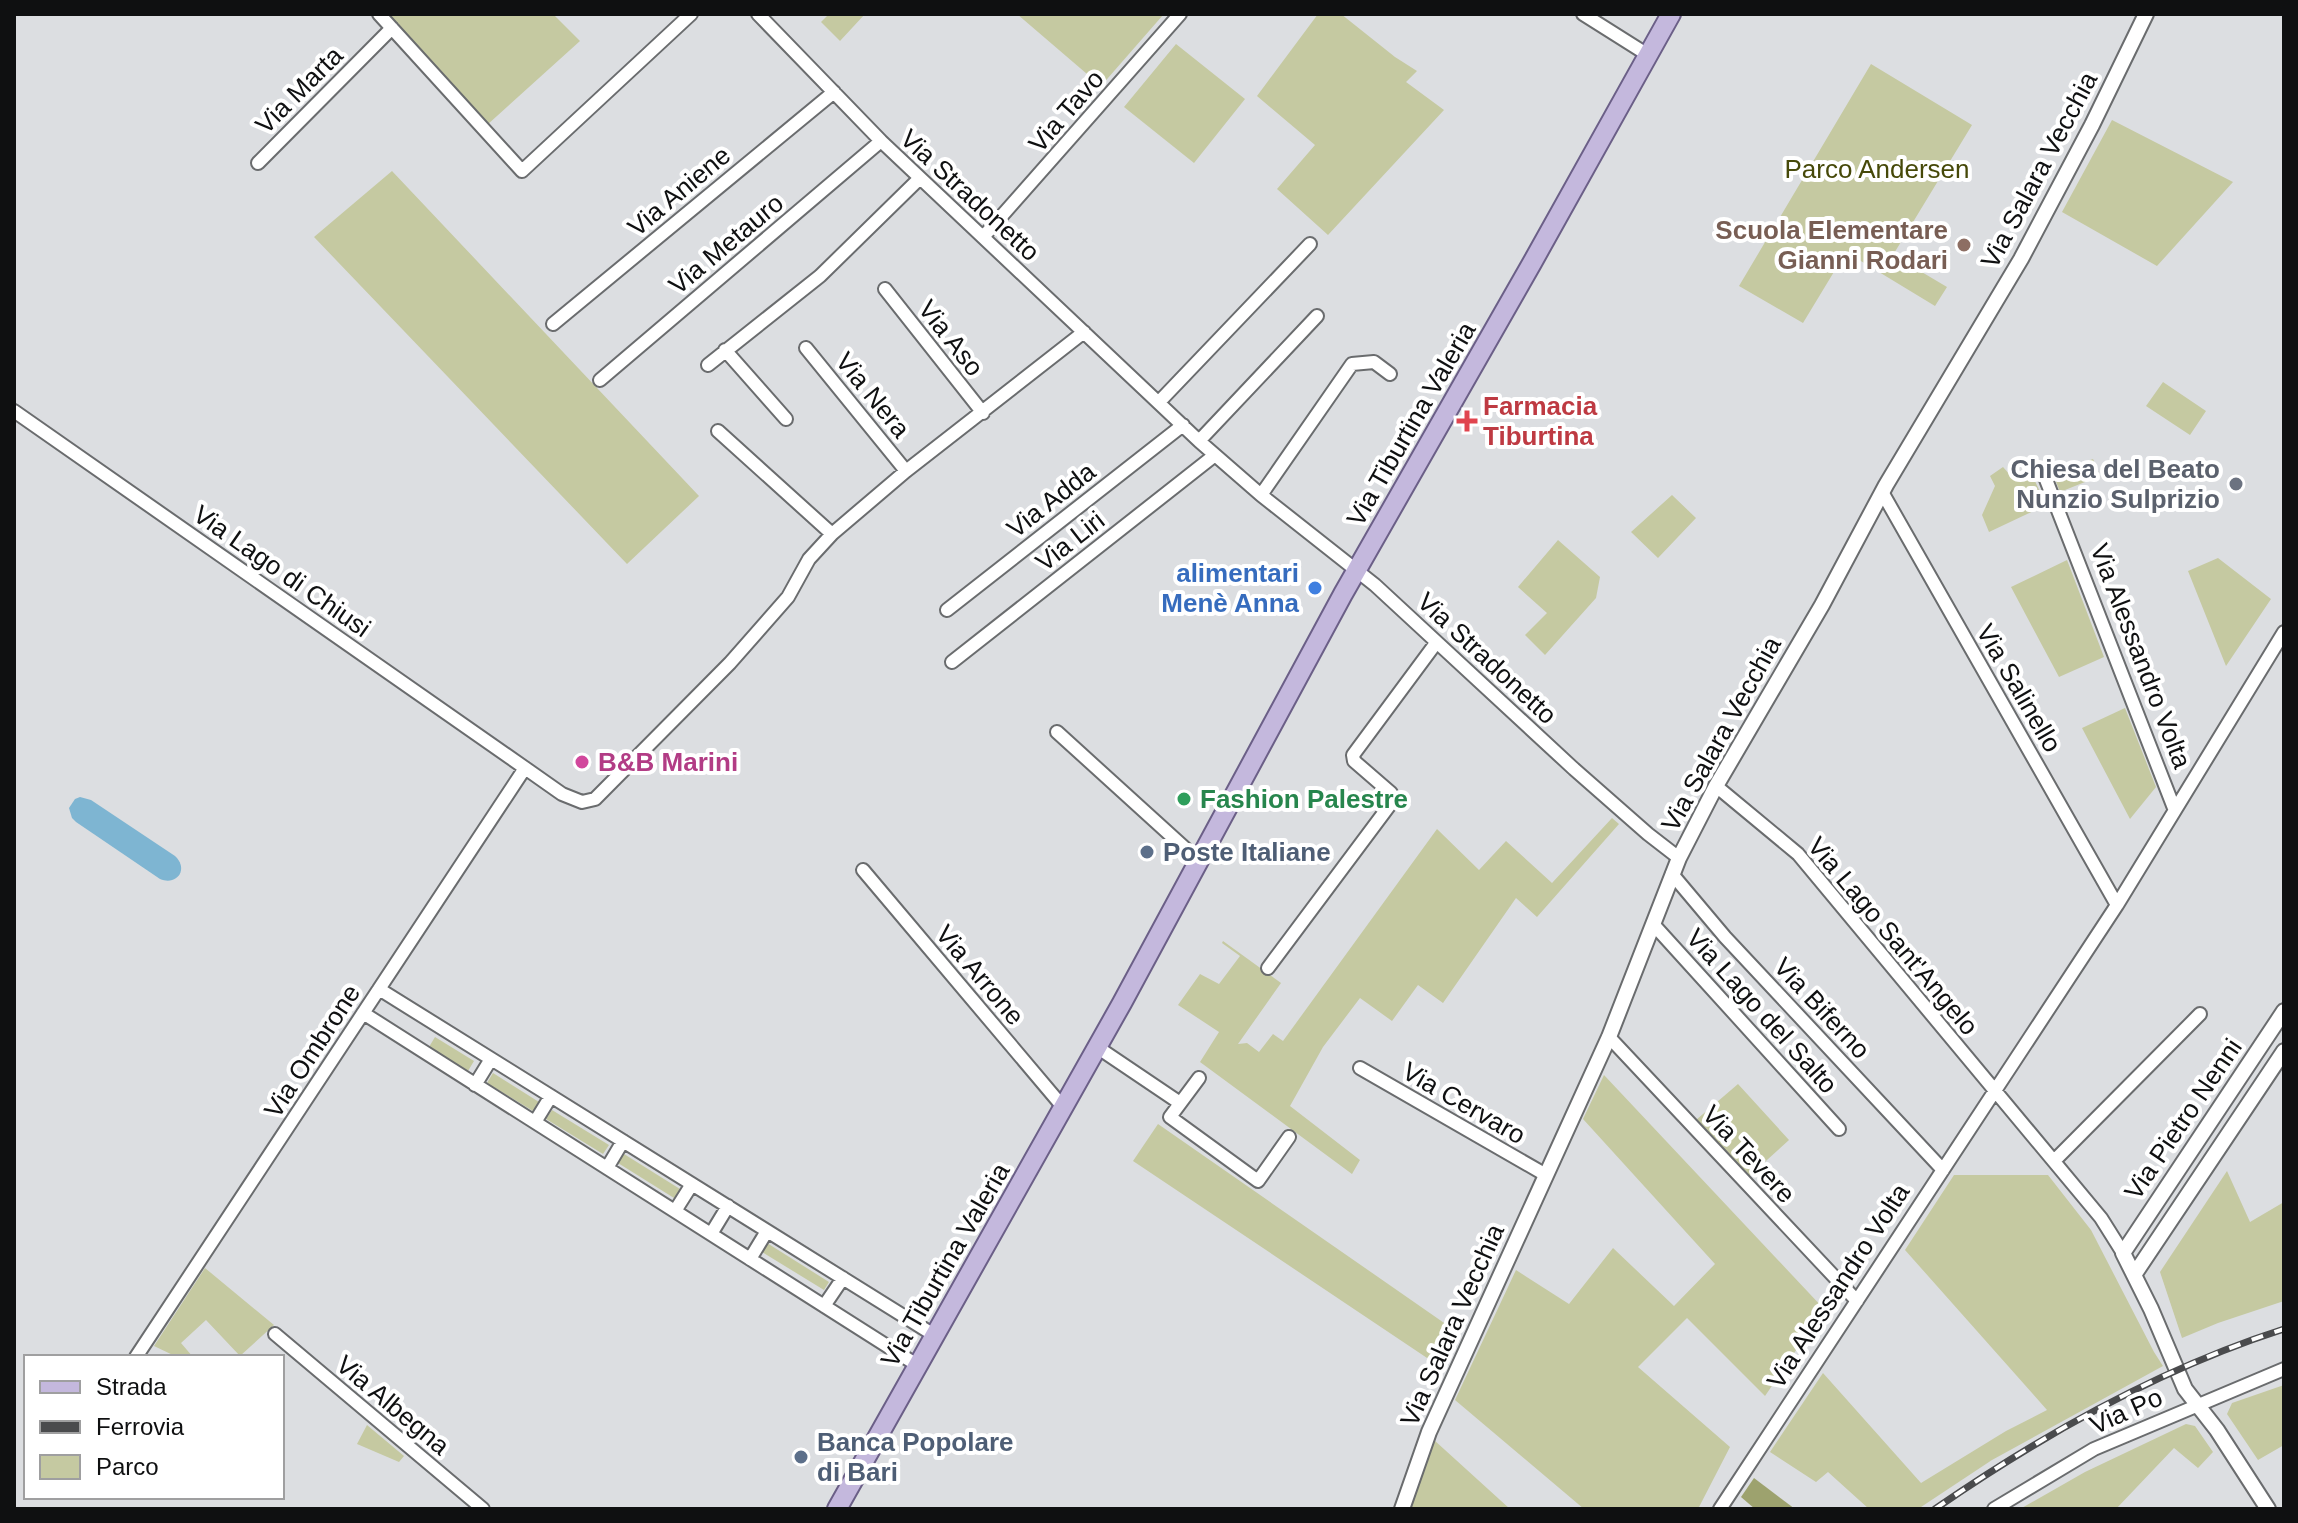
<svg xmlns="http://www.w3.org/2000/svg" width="2298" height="1523" font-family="Helvetica,sans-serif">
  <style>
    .green { fill: #c5c9a1 }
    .forest { fill: #9da26e }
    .water { fill: #7eb5d2 }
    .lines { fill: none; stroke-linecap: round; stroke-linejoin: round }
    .minor-casing { stroke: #6a6c6e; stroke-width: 16 }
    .tertiary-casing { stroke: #6a6c6e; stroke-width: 18 }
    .primary-casing { stroke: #6b5f87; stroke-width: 22 }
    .minor { stroke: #fff; stroke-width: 12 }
    .tertiary { stroke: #fff; stroke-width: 14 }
    .primary { stroke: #c4b8dd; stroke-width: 18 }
    .rail-casing { stroke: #4a4b4d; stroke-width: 7 }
    .rail { stroke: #fff; stroke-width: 4; stroke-dasharray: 12; stroke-linecap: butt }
    .education-dot { fill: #8d6e63; stroke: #fff; stroke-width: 3 }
    .health-dot { fill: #e0444e; stroke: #fff; stroke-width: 3 }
    .worship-dot { fill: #6b7280; stroke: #fff; stroke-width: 3 }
    .shop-dot { fill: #3f7fe0; stroke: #fff; stroke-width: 3 }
    .hotel-dot { fill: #d1479c; stroke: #fff; stroke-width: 3 }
    .leisure-dot { fill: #2e9e5b; stroke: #fff; stroke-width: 3 }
    .service-dot { fill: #5c6f8a; stroke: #fff; stroke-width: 3 }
    .labels { text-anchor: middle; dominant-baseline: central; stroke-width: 8; stroke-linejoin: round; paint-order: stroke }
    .street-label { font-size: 26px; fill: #0f1011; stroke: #fff }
    .park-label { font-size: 26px; fill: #464909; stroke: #fff }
    .education-label { font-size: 26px; font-weight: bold; fill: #785e54; stroke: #fff; text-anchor: end }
    .health-label { font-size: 26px; font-weight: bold; fill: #be3a42; stroke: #fff; text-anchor: start }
    .worship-label { font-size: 26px; font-weight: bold; fill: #5b616d; stroke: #fff; text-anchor: end }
    .shop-label { font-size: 26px; font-weight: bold; fill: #366cbe; stroke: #fff; text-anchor: end }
    .hotel-label { font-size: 26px; font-weight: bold; fill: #b23c85; stroke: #fff; text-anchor: start }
    .leisure-label { font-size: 26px; font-weight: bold; fill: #27864d; stroke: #fff; text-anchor: start }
    .service-label { font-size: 26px; font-weight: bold; fill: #4e5e75; stroke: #fff; text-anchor: start }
  </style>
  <rect width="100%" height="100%" fill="#dcdee1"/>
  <path class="green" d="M 387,14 L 553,14 L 580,41 L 487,125 Z
    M 829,14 L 865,14 L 840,41 L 821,22 Z
    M 1017,14 L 1162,14 L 1163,15 L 1101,86 Z
    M 1318,14 L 1341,14 L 1395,57 L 1417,71 L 1406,82 L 1444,110 L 1328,235 L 1277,189 L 1315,145 L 1257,96 Z
    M 1176,44 L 1245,99 L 1194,163 L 1124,107 Z
    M 1871,64 L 1972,125 L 1893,255 L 1947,287 L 1935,306 L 1846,252 L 1803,323 L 1739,286 Z
    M 2112,120 L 2233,182 L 2157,266 L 2062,212 Z
    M 392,171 L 699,496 L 627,564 L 314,237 Z
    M 2163,382 L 2206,411 L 2190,435 L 2146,406 Z
    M 2093,459 L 2100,476 L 2060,492 L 2053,474 Z
    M 2003,467 L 2011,476 L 2029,468 L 2046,505 L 1989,532 L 1982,515 L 1995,486 L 1990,476 Z
    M 1672,495 L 1696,518 L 1658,558 L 1631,532 Z
    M 1558,540 L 1600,577 L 1596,598 L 1545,655 L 1525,635 L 1547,613 L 1518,587 Z
    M 2218,558 L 2271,599 L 2226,666 L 2188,571 Z
    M 2067,560 L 2104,657 L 2059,677 L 2011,587 Z
    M 2125,708 L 2156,787 L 2130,819 L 2082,728 Z
    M 1612,818 L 1619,824 L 1537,917 L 1516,898 L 1443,1003 L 1418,985 L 1392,1021 L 1360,998 L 1323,1047 L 1290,1106 L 1360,1160 L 1352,1174 L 1200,1062 L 1219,1032 L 1178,1005 L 1200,974 L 1219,984 L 1240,956 L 1222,943 L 1223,941 L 1281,983 L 1238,1044 L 1247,1043 L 1259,1052 L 1273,1034 L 1283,1041 L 1437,829 L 1479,870 L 1506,841 L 1552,883 Z
    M 435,1037 L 474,1061 L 468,1071 L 429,1047 Z
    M 493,1073 L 539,1102 L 533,1111 L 487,1083 Z
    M 1604,1075 L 1824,1309 L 1765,1396 L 1687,1318 L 1638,1367 L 1730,1447 L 1698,1509 L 1584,1509 L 1455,1400 L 1516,1270 L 1569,1304 L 1613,1248 L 1674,1306 L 1715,1264 L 1583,1119 Z
    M 1738,1084 L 1789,1140 L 1747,1178 L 1696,1120 Z
    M 552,1110 L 609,1145 L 603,1154 L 546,1119 Z
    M 1158,1124 L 1460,1334 L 1445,1370 L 1133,1161 Z
    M 624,1154 L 680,1189 L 674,1198 L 618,1163 Z
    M 2227,1171 L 2250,1222 L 2284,1202 L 2284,1301 L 2218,1323 L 2182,1338 L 2160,1272 Z
    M 1954,1175 L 2048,1175 L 2091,1230 L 2154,1352 L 2163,1366 L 1992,1460 L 1918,1509 L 1869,1509 L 1828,1472 L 1816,1482 L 1770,1452 L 1823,1373 L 1921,1483 L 2006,1431 L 2047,1410 L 1905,1250 Z
    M 767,1243 L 829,1282 L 824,1290 L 762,1252 Z
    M 205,1268 L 274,1325 L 240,1356 L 206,1320 L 181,1343 L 193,1357 L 177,1357 L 154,1346 Z
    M 2284,1385 L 2284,1445 L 2258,1460 L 2227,1414 L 2232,1403 Z
    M 2186,1424 L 2195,1426 L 2213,1452 L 2198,1468 L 2174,1448 L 2116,1509 L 2020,1509 L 2085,1472 Z
    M 367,1425 L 404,1456 L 399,1462 L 357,1444 Z
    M 1434,1440 L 1510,1509 L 1410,1509 Z"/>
  <path class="forest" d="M 1754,1478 L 1795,1509 L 1755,1509 L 1741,1497 Z"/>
  <path class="water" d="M 80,797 L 91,800 L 175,856 C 189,869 177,886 160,879 L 76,822 L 72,818 L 69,808 L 75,799 Z"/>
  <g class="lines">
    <g class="minor-casing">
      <path id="minor" d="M 379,14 L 522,171 L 691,14
        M 758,14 L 881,141 L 1199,441 L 1261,495 L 1375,585 L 1574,769 L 1648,834 L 1679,858
        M 1583,14 L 1648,55
        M 258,163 L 392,28
        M 984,236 L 1180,14
        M 885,289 L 983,413
        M 553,324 L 834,92
        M 806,348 L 906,471
        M 725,350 L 786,419
        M 708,365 L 820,276 L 920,178
        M 600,380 L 881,141
        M 1159,402 L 1310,244
        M 14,411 L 525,768 L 562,794 L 582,802 L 595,799 L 730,663 L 788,597 L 809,559 L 832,534 L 906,471 L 1084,332
        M 718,431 L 832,534
        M 1199,441 L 1317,316
        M 2045,477 L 2174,808
        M 1882,492 L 2117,905
        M 1261,495 L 1352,364 L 1374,362 L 1390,374
        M 947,610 L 1183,425
        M 952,662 L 1215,455
        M 1057,732 L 1199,861
        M 1716,786 L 1798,854 L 2101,1218 L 2123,1253
        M 863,870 L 1063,1107
        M 1672,874 L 1725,937 L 1943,1170
        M 1653,924 L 1839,1129
        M 1268,968 L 1392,802 L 1391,793 L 1354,761 L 1353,755 L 1436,643
        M 379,989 L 934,1335
        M 363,1013 L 917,1365
        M 1609,1037 L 1857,1301
        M 1097,1047 L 1180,1103
        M 1360,1068 L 1546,1175
        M 1199,1078 L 1170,1117 L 1258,1181 L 1289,1137
        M 475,1085 L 491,1059
        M 535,1122 L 551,1096
        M 2054,1161 L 2200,1014
        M 607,1168 L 623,1141
        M 675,1211 L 692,1184
        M 711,1234 L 728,1206
        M 750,1259 L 767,1231
        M 824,1306 L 843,1278
        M 275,1334 L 483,1509
        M 136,1357 L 525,768
        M 1720,1509 L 2117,905 L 2284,632
        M 1994,1509 L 2094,1449 L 2284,1369"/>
    </g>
    <g class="tertiary-casing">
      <path id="tertiary" d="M 2134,1275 L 2284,1051
        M 1402,1509 L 1429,1432 L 1609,1037 L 1679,858 L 1716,786 L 1822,605 L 1886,485 L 2021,259 L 2092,125 L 2146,14
        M 2268,1509 L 2217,1430 L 2185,1389 L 2151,1309 L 2123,1253 L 2284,1011"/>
    </g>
    <g class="primary-casing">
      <path id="primary" d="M 837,1509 L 1122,1003 L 1343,594 L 1532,263 L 1671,14"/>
    </g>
    <use href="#minor" class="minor"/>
    <use href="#tertiary" class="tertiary"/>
    <use href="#primary" class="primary"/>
    <g class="rail-casing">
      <path id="rail" d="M 1935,1509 C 2042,1435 2159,1369 2284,1329"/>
    </g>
    <use href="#rail" class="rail"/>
  </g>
  <circle class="education-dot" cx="1964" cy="245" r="8"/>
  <path class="health-dot" d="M1463 409h8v8h8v8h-8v8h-8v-8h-8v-8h8z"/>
  <circle class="worship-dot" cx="2236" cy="484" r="8"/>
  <circle class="shop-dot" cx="1315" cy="588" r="8"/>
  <circle class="hotel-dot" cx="582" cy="762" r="8"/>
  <circle class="leisure-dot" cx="1184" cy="799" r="8"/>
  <g class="service-dot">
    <circle cx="1147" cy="852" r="8"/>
    <circle cx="801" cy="1457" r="8"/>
  </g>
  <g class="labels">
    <g class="street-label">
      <text transform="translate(299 90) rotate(-45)">Via Marta</text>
      <text transform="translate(1066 111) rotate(-49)">Via Tavo</text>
      <text transform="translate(2039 170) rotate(-62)">Via Salara Vecchia</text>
      <text transform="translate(679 191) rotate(-40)">Via Aniene</text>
      <text transform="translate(970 195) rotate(43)">Via Stradonetto</text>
      <text transform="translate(726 244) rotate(-40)">Via Metauro</text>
      <text transform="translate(951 338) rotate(52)">Via Aso</text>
      <text transform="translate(873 395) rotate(51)">Via Nera</text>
      <text transform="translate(1411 424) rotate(-60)">Via Tiburtina Valeria</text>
      <text transform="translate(1051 500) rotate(-38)">Via Adda</text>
      <text transform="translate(1070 541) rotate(-38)">Via Liri</text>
      <text transform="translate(282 571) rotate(35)">Via Lago di Chiusi</text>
      <text transform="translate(2141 656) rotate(69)">Via Alessandro Volta</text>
      <text transform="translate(1487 658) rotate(43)">Via Stradonetto</text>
      <text transform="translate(2019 688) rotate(60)">Via Salinello</text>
      <text transform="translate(1721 734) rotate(-61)">Via Salara Vecchia</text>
      <text transform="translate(1893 936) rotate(50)">Via Lago Sant'Angelo</text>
      <text transform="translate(980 975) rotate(50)">Via Arrone</text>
      <text transform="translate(1822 1008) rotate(47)">Via Biferno</text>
      <text transform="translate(1762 1011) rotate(48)">Via Lago del Salto</text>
      <text transform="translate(312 1051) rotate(-57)">Via Ombrone</text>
      <text transform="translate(1464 1103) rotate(30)">Via Cervaro</text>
      <text transform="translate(2183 1119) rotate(-56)">Via Pietro Nenni</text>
      <text transform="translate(1749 1154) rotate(47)">Via Tevere</text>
      <text transform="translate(945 1265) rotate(-60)">Via Tiburtina Valeria</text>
      <text transform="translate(1838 1286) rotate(-57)">Via Alessandro Volta</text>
      <text transform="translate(1452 1325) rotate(-66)">Via Salara Vecchia</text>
      <text transform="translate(393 1405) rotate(40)">Via Albegna</text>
      <text transform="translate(2126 1411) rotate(-24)">Via Po</text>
    </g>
    <g class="park-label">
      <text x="1877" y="169">Parco Andersen</text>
    </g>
    <g class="education-label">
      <text x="1948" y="230">Scuola Elementare<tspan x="1948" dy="30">Gianni Rodari</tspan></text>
    </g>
    <g class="health-label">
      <text x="1483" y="406">Farmacia<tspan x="1483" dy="30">Tiburtina</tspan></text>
    </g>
    <g class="worship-label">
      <text x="2220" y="469">Chiesa del Beato<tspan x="2220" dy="30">Nunzio Sulprizio</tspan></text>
    </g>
    <g class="shop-label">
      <text x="1299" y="573">alimentari<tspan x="1299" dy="30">Menè Anna</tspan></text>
    </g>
    <g class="hotel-label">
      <text x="598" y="762">B&amp;B Marini</text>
    </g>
    <g class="leisure-label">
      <text x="1200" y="799">Fashion Palestre</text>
    </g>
    <g class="service-label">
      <text x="1163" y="852">Poste Italiane</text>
      <text x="817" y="1442">Banca Popolare<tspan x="817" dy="30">di Bari</tspan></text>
    </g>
  </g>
  <rect width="2298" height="1523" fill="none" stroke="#0f1011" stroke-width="32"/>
  <rect x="24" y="1355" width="260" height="144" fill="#ffffff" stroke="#9f9fa0" stroke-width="2"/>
  <rect x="40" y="1381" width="40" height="12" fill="#c4b8dd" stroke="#9f9fa0" stroke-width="2"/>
  <text x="96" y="1395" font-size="24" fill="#0f1011">Strada</text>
  <rect x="40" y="1421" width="40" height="12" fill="#4a4b4d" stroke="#9f9fa0" stroke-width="2"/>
  <text x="96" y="1435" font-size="24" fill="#0f1011">Ferrovia</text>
  <rect x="40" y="1455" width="40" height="24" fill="#c5c9a1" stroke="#9f9fa0" stroke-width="2"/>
  <text x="96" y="1475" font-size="24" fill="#0f1011">Parco</text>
</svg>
